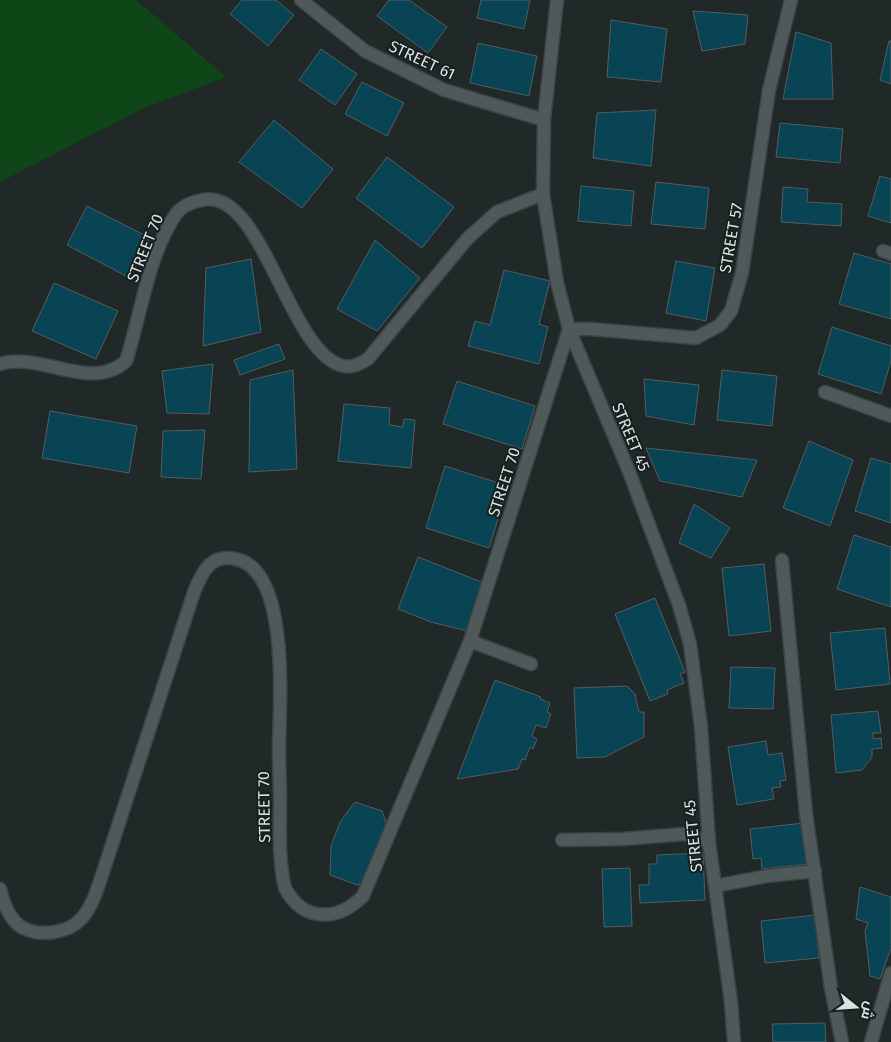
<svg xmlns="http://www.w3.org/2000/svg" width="891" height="1042" font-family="'Fira Sans',Cairo,sans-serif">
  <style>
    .green { fill: #0f4618 }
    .building { fill: #084454; stroke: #545c5f }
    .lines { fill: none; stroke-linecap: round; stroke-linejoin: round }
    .minor-casing { stroke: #3c4343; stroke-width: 15 }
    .minor { stroke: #4f5959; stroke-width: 12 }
    .labels { text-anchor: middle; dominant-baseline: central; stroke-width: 4; stroke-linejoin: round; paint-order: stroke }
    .street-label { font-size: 16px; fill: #dbe0e0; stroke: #171f1f }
  </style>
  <rect width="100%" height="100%" fill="#202828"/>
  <path class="green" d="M 0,0 L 136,0 L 226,77 L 142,109 L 0,182 Z"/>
  <path class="building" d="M 242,0 L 276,0 L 294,15 L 268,46 L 230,14 Z
    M 389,0 L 409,0 L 447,27 L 428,53 L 377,16 Z
    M 481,0 L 530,0 L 524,29 L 477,18 Z
    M 693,11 L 748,15 L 745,44 L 702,51 Z
    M 611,20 L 667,29 L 661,82 L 607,77 Z
    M 796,32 L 831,43 L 833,99 L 783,99 Z
    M 889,41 L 891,41 L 891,84 L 880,80 Z
    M 478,43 L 537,56 L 529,96 L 470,83 Z
    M 321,49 L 357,74 L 335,105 L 299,80 Z
    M 362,82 L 404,103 L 387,136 L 345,114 Z
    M 656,110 L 651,166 L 593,158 L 597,113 Z
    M 274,120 L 333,169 L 302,208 L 239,162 Z
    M 780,123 L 843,129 L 840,163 L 776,157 Z
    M 387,157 L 454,207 L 422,248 L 356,198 Z
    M 880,176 L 891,179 L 891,223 L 868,216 Z
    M 656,182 L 709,188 L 705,229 L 651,224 Z
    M 581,186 L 634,191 L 631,226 L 578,221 Z
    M 783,187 L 808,189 L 807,202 L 842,204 L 841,226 L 781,222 Z
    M 87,206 L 150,238 L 130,278 L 67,245 Z
    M 375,240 L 420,278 L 377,331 L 337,309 Z
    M 854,253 L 891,264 L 891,319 L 839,304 Z
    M 251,259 L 261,332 L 203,346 L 206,268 Z
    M 676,261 L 715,268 L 706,321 L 666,313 Z
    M 504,270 L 550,281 L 539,324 L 548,327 L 539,364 L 468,346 L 475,321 L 490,325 Z
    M 54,283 L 118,311 L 96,359 L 32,331 Z
    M 832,327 L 891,346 L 891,361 L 881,394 L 818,374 Z
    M 279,344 L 285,359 L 240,375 L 234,360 Z
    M 213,364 L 209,414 L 167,413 L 162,371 Z
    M 293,370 L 297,469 L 249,472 L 250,380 Z
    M 722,370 L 777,376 L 772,426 L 717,420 Z
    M 644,379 L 699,385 L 694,425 L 646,416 Z
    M 457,381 L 535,406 L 522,449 L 443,424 Z
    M 344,404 L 390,408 L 389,425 L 403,427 L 404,419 L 415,420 L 411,468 L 338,461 Z
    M 50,411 L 137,426 L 129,473 L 42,458 Z
    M 205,430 L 201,479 L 161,477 L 163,431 Z
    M 809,441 L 853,460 L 830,526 L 783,508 Z
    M 646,448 L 757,460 L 742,497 L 660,481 Z
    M 871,458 L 891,464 L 891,523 L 855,511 Z
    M 445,466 L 508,486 L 489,548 L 426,528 Z
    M 694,504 L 730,528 L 711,558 L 679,543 Z
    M 854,535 L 891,547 L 891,607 L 837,589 Z
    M 418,557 L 484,583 L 467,631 L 431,622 L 398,609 Z
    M 764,564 L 771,631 L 729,636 L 722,568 Z
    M 655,598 L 685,672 L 680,674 L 684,683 L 667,690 L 668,694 L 650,701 L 615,614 Z
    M 885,628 L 890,684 L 836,690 L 830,633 Z
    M 731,667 L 775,668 L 773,709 L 729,708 Z
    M 495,680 L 541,697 L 540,699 L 550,703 L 547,712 L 551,714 L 546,728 L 536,725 L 532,736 L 537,739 L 533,749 L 530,747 L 525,760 L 522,759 L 518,769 L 457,779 Z
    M 627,686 L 635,694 L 639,712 L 644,712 L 644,737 L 605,757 L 577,758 L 574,688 Z
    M 878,711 L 881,733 L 873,733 L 873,739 L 881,738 L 882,748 L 872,749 L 872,757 L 862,770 L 836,773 L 831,715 Z
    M 766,741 L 768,755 L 782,753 L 786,780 L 780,781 L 781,787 L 772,788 L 774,799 L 737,805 L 728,747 Z
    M 355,802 L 382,811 L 388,828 L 367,881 L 357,885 L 330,875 L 331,846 L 340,822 Z
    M 804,823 L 809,864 L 762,869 L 761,858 L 753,859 L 750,829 Z
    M 703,853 L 705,900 L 640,903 L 639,885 L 649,885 L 649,864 L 657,864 L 657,855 Z
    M 630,868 L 632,926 L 604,927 L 602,869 Z
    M 860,887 L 891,897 L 891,948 L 880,979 L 870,976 L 865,931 L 868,923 L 856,919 Z
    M 815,915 L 819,958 L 765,963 L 761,921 Z
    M 825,1023 L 826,1042 L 773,1042 L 772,1024 Z"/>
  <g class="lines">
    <g class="minor-casing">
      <path id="minor" d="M 301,0 L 365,51 L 444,90 L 544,120
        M 557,0 L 544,120 L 543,194 L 557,282 L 569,329 L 628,469 L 679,605 L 690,644 L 701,727 L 709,842 L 731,1002 L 734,1042
        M 883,251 L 891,254
        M 0,364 C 40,351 91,393 126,361 C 141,315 148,255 176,214 C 182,206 192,202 202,200 C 263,187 288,353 343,366 C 352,368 359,364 368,359 L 467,239 L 497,212 L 543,194
        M 825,392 L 891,416
        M 782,560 L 806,814 L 831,988 L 842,1042
        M 470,641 L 531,664
        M 562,840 L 623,839 L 684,834 L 709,842
        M 715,886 L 767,876 L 815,871
        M 0,889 C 3,901 10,921 23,928 C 41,937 68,933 81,919 C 94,905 99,883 105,866 L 194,592 C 200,578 207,559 225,558 C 293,554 279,706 279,748 C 279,764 280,781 280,797 C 280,827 278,859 285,888 C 303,922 337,922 363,896 L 470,641 L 569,329 L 590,329 L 696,338 L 720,325 L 731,311 L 742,273 L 769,90 L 791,0
        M 871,1042 L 891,973"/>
    </g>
    <use href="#minor" class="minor"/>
  </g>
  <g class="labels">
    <g class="street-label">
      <text transform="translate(422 60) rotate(25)">STREET 61</text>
      <text transform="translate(731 238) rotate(-80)">STREET 57</text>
      <text transform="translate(145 248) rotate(-68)">STREET 70</text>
      <text transform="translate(631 437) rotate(67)">STREET 45</text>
      <text transform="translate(504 482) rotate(-72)">STREET 70</text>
      <text transform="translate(264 807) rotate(-91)">STREET 70</text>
      <text transform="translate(693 836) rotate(-96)">STREET 45</text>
    </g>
  </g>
  <g transform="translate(856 1007) rotate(107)" stroke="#171f1f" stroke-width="4" paint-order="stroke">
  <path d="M0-4L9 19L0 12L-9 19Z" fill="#dbe0e0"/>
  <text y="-8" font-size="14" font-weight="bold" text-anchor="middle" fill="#dbe0e0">ش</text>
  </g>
</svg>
